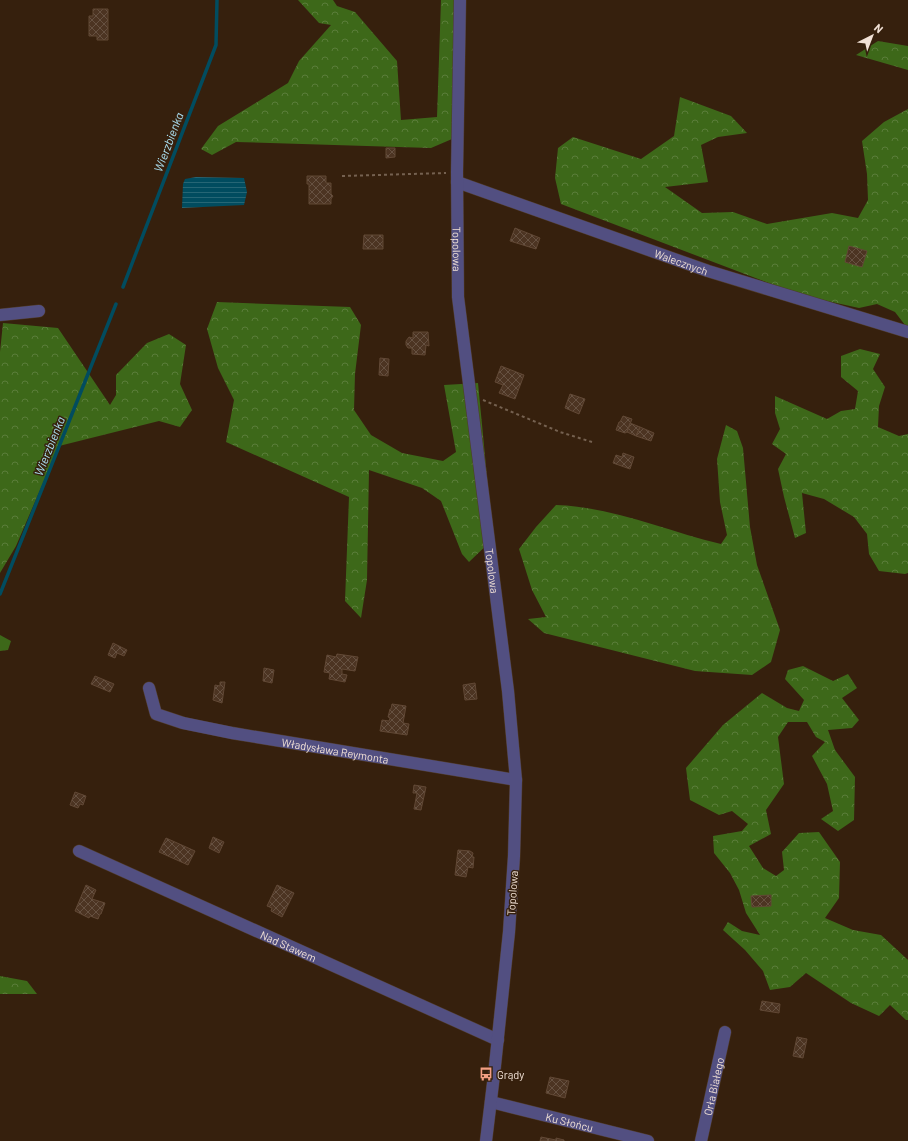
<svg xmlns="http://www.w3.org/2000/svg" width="908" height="1141" font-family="Barlow,sans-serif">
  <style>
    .forest { fill: url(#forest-crowns) }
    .water { fill: url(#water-rules) }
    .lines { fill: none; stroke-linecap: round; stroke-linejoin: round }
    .stream { stroke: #014c5f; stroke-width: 3.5 }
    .building { fill: url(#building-cross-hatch); stroke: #614835 }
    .minor-casing { stroke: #503b29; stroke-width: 13 }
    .tertiary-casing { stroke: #503b29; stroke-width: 13 }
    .path { stroke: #756150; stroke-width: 2; stroke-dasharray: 3 3; stroke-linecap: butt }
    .minor { stroke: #524f81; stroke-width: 12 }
    .tertiary { stroke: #524f81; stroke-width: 12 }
    .labels { text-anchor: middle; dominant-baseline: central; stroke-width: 3; stroke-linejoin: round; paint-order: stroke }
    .street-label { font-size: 11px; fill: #f1e1d6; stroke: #36200d }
    .poi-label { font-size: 11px; fill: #f1e1d6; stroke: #36200d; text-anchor: start }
    .water-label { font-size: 12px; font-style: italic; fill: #abe0f2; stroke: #36200d }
  </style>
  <defs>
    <pattern id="forest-crowns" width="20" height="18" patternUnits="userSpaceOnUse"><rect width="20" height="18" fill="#3d6819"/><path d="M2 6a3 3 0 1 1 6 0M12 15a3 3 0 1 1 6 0" fill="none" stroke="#5a7d3a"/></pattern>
    <pattern id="water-rules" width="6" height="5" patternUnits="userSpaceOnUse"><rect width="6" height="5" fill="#014c5f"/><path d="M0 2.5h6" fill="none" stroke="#266675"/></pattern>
    <pattern id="building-cross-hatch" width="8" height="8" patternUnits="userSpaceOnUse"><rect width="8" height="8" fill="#4c3422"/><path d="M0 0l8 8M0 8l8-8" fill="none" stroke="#665141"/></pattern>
  </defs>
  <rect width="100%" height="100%" fill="#36200d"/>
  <path class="forest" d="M 298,0 L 333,0 L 337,6 L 355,12 L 397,61 L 401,120 L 437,117 L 441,0 L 455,0 L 452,139 L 431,148 L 236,142 L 212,155 L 201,149 L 218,126 L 288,83 L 299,61 L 331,25 L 319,23 Z
    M 878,41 L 908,46 L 908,70 L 856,55 Z
    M 680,97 L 731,116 L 747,133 L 718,137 L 701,145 L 708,182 L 665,187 L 702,213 L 733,212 L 767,224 L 832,213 L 858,218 L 868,200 L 867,174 L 862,141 L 884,122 L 908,109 L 908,329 L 895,312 L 877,304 L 859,308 L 800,295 L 561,204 L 555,178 L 558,148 L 573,137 L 641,159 L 674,136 Z
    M 217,302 L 350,307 L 361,325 L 355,374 L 354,410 L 371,435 L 402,453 L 443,461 L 456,452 L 444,385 L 478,383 L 493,539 L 469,562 L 462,554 L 441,501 L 422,488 L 369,470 L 367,580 L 361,618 L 345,601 L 349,497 L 226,442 L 234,400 L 218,368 L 207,329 Z
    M 3,323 L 58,328 L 110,405 L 116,395 L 116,375 L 147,343 L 169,334 L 186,345 L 180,384 L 192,410 L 180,427 L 159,421 L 59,446 L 16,546 L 0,573 L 0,352 Z
    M 860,349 L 880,354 L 873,369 L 885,387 L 879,406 L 878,427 L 899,436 L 908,434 L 908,573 L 905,574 L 879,571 L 869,554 L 867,534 L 854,517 L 824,499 L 802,493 L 806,533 L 795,538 L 784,497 L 778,469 L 786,454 L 772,444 L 780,429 L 775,413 L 775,396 L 827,419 L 841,411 L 855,409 L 858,391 L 841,377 L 841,356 Z
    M 726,425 L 737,431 L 743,448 L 750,527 L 757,565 L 780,630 L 771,662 L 752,675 L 695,671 L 544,633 L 528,619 L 546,617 L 532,590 L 519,549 L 536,527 L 556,505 C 614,507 666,531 721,544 L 727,535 L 720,502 L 717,459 Z
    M 0,635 L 11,641 L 8,650 L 0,651 Z
    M 803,666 L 833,681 L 848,674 L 857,688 L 842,698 L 859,720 L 852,728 L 828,730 L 835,750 L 855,777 L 854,820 L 838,831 L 821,819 L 833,811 L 827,784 L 812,756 L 825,742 L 816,737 L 807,722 L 788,722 L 778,737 L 784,784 L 766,810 L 771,834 L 749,846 L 763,868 L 776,876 L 784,870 L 782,852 L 799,833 L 819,832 L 840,862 L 839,898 L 825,918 L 853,930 L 881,935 L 908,960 L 908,1020 L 906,1020 L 890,1005 L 879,1016 L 851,1003 L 806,973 L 790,987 L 770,990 L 763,971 L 745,950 L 723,930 L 728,922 L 742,931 L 760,935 L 746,913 L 739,890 L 730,873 L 714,853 L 713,836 L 742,831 L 748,824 L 732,811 L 719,815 L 690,800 L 686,768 L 723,725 L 762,693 L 787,708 L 799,711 L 804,700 L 785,679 L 788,670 Z
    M 0,976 L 27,981 L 37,994 L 0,994 Z"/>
  <path class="water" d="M 196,177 L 244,178 L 247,192 L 244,205 L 182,208 L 183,184 L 185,179 Z"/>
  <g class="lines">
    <path class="stream" d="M 123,287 L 216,45 L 217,0
      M 0,594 L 116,304"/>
  </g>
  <path class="building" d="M 93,9 L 108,9 L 108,40 L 97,40 L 97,36 L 89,36 L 89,16 L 93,16 Z
    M 386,148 L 395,148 L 395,157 L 386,158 Z
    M 307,176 L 326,176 L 326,183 L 331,183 L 331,194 L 333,196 L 331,199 L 331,204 L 309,204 L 309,184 L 307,184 Z
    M 515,228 L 540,238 L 536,249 L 510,241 Z
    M 364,235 L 383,235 L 383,249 L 363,249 Z
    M 849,246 L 867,251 L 862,267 L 845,262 Z
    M 413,332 L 428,332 L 429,346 L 426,345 L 425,355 L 412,354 L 412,348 L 408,348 L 406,345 L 406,341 L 409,337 L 413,338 Z
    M 380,358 L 389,359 L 388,376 L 379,375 Z
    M 501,366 L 524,375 L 515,399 L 499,393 L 503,385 L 495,382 Z
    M 570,394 L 585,399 L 579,414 L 565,408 Z
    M 623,416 L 632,419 L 627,432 L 625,433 L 616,430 L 619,422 L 620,422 Z
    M 630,423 L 640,427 L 636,436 L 627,432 Z
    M 640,427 L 654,433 L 651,441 L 636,436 Z
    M 623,453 L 634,457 L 630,469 L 613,463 L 616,455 L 622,457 Z
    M 113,643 L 127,650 L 124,656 L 117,653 L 115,658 L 108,655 Z
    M 337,654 L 358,657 L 355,671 L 342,669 L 342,674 L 347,675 L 345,682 L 329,679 L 330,673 L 324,672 L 327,655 L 336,657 Z
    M 264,668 L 274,670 L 272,683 L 263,681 Z
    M 95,676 L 114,684 L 110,692 L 91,684 Z
    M 220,682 L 225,682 L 222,703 L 213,700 L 215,685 L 220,686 Z
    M 475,683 L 477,699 L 465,700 L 463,685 Z
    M 392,704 L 406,706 L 403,723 L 409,724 L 407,735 L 380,731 L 382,720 L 389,721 L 390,718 L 388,717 L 390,709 L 391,709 Z
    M 414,785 L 426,787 L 421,810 L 414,809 L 417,793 L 413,793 Z
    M 75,792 L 86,796 L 83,805 L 80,804 L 78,808 L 70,805 Z
    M 213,837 L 224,842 L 219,853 L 209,848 Z
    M 166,838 L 195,851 L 188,865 L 159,852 Z
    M 458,850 L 470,851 L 473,853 L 472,857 L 474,857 L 473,868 L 468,867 L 466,877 L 455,875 Z
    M 86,885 L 96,890 L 92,899 L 105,903 L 101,914 L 100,914 L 98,919 L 90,916 L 89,918 L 75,911 Z
    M 277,885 L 294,893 L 282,917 L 271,911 L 272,908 L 267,906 Z
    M 771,895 L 771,906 L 752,907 L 751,896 Z
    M 762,1001 L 780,1004 L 779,1013 L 760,1010 Z
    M 797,1037 L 807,1039 L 803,1058 L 793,1056 Z
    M 550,1077 L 569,1081 L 565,1098 L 546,1093 Z
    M 541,1137 L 556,1140 L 556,1138 L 564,1140 L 564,1141 L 540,1141 Z"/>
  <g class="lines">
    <g class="minor-casing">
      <g id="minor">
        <path id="s1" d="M 457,182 L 708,271 L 908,332"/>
        <path d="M 0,315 L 39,311"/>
        <path id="s2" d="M 149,688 L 156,714 L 183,723 L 232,733 L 516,780"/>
        <path id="s3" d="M 79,851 L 498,1040"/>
        <path id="s4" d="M 491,1102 L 648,1141"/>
        <path id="s5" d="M 701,1141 L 725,1032"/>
      </g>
    </g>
    <g class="tertiary-casing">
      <g id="tertiary">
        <path id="s6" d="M 460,0 L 457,172 L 458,297 L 508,691 L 516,780 L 514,856 L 509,932 L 494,1075 L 486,1141"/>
      </g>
    </g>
    <path class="path" d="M 342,176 L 446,173
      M 483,400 L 560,432 L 592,442"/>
    <use href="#minor" class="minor"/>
    <use href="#tertiary" class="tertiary"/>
  </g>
  <defs>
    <g id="bus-bare" transform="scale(1.08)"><path d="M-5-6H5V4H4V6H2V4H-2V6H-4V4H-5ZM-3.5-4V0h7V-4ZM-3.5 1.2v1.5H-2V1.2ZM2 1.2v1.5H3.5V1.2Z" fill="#f39f83" stroke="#36200d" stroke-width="2.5" paint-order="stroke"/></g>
  </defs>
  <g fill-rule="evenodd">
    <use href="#bus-bare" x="486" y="1074"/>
  </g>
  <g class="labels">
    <g class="street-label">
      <text stroke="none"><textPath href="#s6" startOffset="249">Topolowa</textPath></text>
      <text stroke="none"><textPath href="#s1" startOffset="238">Walecznych</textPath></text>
      <text stroke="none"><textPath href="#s6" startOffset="573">Topolowa</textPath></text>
      <text stroke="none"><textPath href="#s2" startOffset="210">Władysława Reymonta</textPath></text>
      <text transform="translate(512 893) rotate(-86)">Topolowa</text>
      <text stroke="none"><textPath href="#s3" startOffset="230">Nad Stawem</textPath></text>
      <text stroke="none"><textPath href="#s5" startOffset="56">Orła Białego</textPath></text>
      <text stroke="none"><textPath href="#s4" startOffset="81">Ku Słońcu</textPath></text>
    </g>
    <g class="poi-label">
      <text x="497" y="1074">Grądy</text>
    </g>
    <g class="water-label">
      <text transform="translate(168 142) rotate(-69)">Wierzbienka</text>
      <text transform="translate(49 446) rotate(-68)">Wierzbienka</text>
    </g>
  </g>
  <g transform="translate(872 36) rotate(42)" stroke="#36200d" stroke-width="3" paint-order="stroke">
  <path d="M0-3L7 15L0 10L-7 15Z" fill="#f1e1d6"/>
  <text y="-6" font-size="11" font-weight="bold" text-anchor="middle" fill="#f1e1d6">N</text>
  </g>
</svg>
